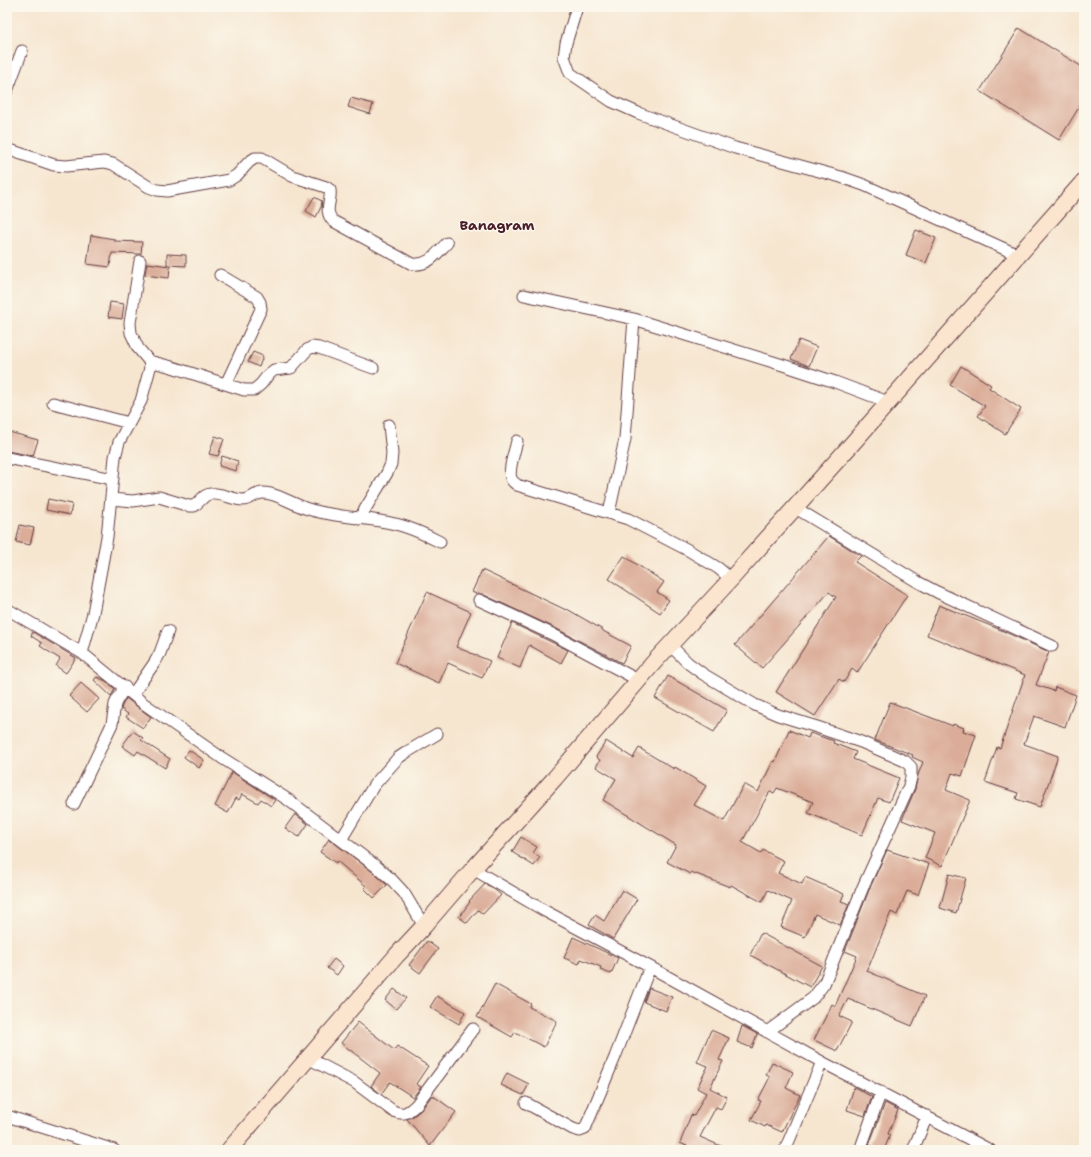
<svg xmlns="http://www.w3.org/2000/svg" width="1091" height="1157" font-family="'Shantell Sans',sans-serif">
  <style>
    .building { fill: #dbad99 }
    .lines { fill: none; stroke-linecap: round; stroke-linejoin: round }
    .street-casing { stroke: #643d44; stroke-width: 13 }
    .secondary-casing { stroke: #643d44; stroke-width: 18 }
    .street { stroke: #fff; stroke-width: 11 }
    .secondary { stroke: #fbe5cf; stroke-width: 16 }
    .labels { text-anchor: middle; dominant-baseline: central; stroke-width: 3; stroke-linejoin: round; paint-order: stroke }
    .district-label { font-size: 14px; font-weight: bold; fill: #4a1f2b; stroke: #fbf7ec }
  </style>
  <rect width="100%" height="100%" fill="#fbf7ec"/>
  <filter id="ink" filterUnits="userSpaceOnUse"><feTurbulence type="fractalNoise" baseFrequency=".025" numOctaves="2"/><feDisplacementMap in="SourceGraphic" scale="8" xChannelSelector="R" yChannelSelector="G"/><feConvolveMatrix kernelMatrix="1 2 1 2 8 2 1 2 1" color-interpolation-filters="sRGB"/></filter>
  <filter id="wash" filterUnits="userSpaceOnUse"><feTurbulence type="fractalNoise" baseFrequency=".012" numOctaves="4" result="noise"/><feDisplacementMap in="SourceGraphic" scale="16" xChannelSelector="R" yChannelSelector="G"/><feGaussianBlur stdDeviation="0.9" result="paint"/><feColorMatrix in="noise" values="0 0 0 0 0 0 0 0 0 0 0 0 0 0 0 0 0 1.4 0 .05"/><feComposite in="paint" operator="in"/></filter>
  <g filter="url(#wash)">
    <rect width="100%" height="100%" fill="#f6e6d0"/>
    <g id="blocks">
      <path class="building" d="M 1019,28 L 1084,68 L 1084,99 L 1059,140 L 980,91 Z
        M 351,98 L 373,104 L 370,114 L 348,107 Z
        M 314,197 L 322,201 L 321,207 L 316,217 L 306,211 Z
        M 916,230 L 936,238 L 926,263 L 906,255 Z
        M 91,235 L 114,239 L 114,241 L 142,242 L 141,254 L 112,253 L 110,267 L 87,264 Z
        M 167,254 L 186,255 L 186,266 L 167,265 Z
        M 147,263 L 170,266 L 169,278 L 145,275 Z
        M 110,302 L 124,304 L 122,319 L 108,317 Z
        M 799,340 L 817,347 L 809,366 L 791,359 Z
        M 253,352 L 263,356 L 259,367 L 248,362 Z
        M 961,366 L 991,385 L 989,388 L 1021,409 L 1005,434 L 978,416 L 985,406 L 950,385 Z
        M 9,432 L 38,440 L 33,456 L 7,451 L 7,438 Z
        M 215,436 L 224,439 L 218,456 L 209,454 Z
        M 222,456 L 238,461 L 236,471 L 219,466 Z
        M 48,499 L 72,504 L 70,515 L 46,510 Z
        M 20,525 L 34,528 L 30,545 L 16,542 Z
        M 829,536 L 861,556 L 855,562 L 907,595 L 857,673 L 852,669 L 844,682 L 839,679 L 815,716 L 776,692 L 836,597 L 829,592 L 762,668 L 735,645 Z
        M 624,556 L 664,582 L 657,592 L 669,600 L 660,613 L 609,579 Z
        M 482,570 L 566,610 L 567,609 L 603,630 L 603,631 L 631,646 L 622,663 L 555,628 L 482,594 L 476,594 L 472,592 Z
        M 427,592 L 471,612 L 456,647 L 490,661 L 482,678 L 448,663 L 439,683 L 395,663 Z
        M 939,605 L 1001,630 L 1049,652 L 1036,685 L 1054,691 L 1055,687 L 1076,695 L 1065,727 L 1034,716 L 1024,744 L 1058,756 L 1040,807 L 1016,799 L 1018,793 L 985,782 L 997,747 L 1000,748 L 1025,675 L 927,635 Z
        M 512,623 L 568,650 L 561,663 L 529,645 L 520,668 L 497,658 Z
        M 33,632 L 76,658 L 66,673 L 56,666 L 60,659 L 40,646 L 42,643 L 31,636 Z
        M 668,676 L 727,710 L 714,732 L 655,698 Z
        M 97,677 L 106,681 L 115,689 L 111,696 L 94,680 Z
        M 81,683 L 99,699 L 87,712 L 69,696 Z
        M 126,698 L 151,717 L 143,728 L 126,717 L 128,714 L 121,709 L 122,706 Z
        M 890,702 L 953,726 L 953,724 L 964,728 L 963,731 L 976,735 L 962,776 L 952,773 L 946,790 L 970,800 L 942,866 L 925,858 L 935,833 L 902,820 L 915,789 L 918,775 L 923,762 L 912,757 L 913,755 L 875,740 Z
        M 789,730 L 808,738 L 810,733 L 834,741 L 833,743 L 856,752 L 853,759 L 899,778 L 889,802 L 878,798 L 862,835 L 808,813 L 813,802 L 777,788 L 774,793 L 770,791 L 742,842 L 761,853 L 763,850 L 784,861 L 778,873 L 802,884 L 805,877 L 844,894 L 841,901 L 849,904 L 840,925 L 815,914 L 805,937 L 781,927 L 792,901 L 768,890 L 762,902 L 731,885 L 730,887 L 691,872 L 690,874 L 667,862 L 676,845 L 603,800 L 616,779 L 596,767 L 600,760 L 596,757 L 606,741 L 633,758 L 639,748 L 674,769 L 675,767 L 706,786 L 694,805 L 724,821 L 744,784 L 758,792 L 773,761 L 775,762 Z
        M 133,731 L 143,738 L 141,740 L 170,759 L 165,768 L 138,751 L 135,755 L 122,746 Z
        M 189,750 L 204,760 L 199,768 L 184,757 Z
        M 232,772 L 275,800 L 271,806 L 261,799 L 258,803 L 242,794 L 239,800 L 236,798 L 228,813 L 215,806 Z
        M 295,814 L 308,824 L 299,837 L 285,828 Z
        M 521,837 L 537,847 L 533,853 L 540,857 L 534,866 L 512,852 Z
        M 329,839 L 373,872 L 387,885 L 374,898 L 364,888 L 366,886 L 337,861 L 336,863 L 320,852 Z
        M 887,850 L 929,864 L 918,895 L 907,891 L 897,915 L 891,912 L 867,971 L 925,996 L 912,1026 L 848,999 L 839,1016 L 852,1022 L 837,1051 L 814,1040 L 832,1004 L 835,1006 L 857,956 L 845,951 L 869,890 Z
        M 949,874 L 966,878 L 956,913 L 940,908 Z
        M 485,884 L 495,890 L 501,895 L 483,914 L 478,910 L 467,923 L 459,917 L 470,902 L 469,901 Z
        M 622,890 L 637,899 L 613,939 L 589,925 L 595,915 L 604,921 Z
        M 761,933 L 822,966 L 810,987 L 750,955 Z
        M 573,937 L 618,958 L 611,974 L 600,970 L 601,967 L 581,959 L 579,964 L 564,958 Z
        M 427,941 L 438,949 L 420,973 L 409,965 Z
        M 334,959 L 343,966 L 337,975 L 327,968 Z
        M 495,984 L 531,1004 L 529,1007 L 557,1021 L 544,1047 L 515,1032 L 512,1037 L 477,1017 Z
        M 649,988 L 672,997 L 666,1011 L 644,1002 Z
        M 394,989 L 406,998 L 396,1009 L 385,1000 Z
        M 437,996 L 465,1012 L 459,1024 L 430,1007 Z
        M 358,1022 L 394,1050 L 397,1046 L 428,1066 L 416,1084 L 421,1087 L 413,1097 L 390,1082 L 381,1094 L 371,1086 L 380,1073 L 341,1043 Z
        M 742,1026 L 757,1034 L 752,1048 L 737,1042 Z
        M 711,1030 L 729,1038 L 719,1060 L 723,1061 L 710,1088 L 727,1097 L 721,1109 L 716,1107 L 700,1137 L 730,1150 L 696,1150 L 680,1143 L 691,1115 L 694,1116 L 706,1093 L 697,1088 L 708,1066 L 697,1062 Z
        M 772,1062 L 793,1072 L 786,1088 L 800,1095 L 790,1115 L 782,1132 L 766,1125 L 765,1127 L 751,1120 L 761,1101 L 758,1100 L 770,1077 L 766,1075 Z
        M 507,1073 L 529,1084 L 523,1095 L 501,1085 Z
        M 854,1087 L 872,1097 L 865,1116 L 847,1110 Z
        M 432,1095 L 456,1112 L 430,1146 L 407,1119 L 412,1117 L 421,1110 Z
        M 885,1103 L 898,1110 L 888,1134 L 890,1135 L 884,1150 L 883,1150 L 869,1145 Z"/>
    </g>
  </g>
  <g filter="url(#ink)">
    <use href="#blocks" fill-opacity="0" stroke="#643d44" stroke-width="1"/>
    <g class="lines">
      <g class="street-casing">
        <path id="street" d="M 577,7 L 566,43 L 564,57 L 570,73 L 611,101 L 638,113 L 735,148 L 841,177 L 864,185 L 1018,255
          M 7,91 L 22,51
          M 7,149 L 54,165 L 66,166 L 104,162 L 113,164 L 149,187 L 157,190 L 167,191 L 229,180 L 237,175 L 249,162 L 255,158 L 262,158 L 292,176 L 326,187 L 330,190 C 332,202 323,210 333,221 L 412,264 C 429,266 436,254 447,243
          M 220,275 L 257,297 L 260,302 L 261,309 L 226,384
          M 524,295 L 634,319 L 786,366 L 835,382 L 888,402
          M 149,361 L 172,367 L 244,390 L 254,390 L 261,384 L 268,375 L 274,370 L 291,368 L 307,350 L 312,347 L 319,348 L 373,368
          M 53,403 L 129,423
          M 517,441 C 515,450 508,470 511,478 C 512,482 515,483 517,485 L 628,519 L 688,550 L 718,568 L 731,579
          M 7,458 L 113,479
          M 111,499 L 133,501 L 159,497 L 189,506 L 194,506 C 198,503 201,499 205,496 C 215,489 232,500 243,500 C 250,500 255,493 263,493 C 277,493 294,505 308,509 C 337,518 367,517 395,524 C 411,527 426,535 440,542
          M 794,507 L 918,582 L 937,592 L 1052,646
          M 609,513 L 625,439 L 634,319
          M 359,519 L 387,473 L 391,464 L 392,453 L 389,425
          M 479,600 L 552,634 L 638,680
          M 7,609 L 82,653 L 143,703 L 222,758 L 287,799 L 377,867 L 392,880 L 404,893 L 424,926
          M 670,645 L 688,663 L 703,674 L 755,705 L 778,715 L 817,727 L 861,742 L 905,761 L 911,767 L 911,778 L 909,786 L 863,887 L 824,984 L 813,998 L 767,1032
          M 82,653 L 93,613 L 107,537 L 115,457 L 119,442 L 141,401 L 150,368 L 149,361 L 138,348 L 131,333 L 130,323 L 140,261
          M 133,694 L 155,662 L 160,653 L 168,631
          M 74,804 L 112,724 L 115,704 L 117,700 L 125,687
          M 341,840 L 374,785 L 398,758 L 407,752 L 437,734
          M 473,869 L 545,911 L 650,967 L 822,1062 L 990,1150
          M 308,1058 L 354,1082 L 393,1111 C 405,1116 408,1112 416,1105 L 473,1029
          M 526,1103 L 573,1129 L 580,1131 L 585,1129 L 615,1057 L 650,967
          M 7,1116 L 114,1150
          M 785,1150 L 822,1062
          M 860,1150 L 881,1092
          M 913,1150 L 927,1116"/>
      </g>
      <g class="secondary-casing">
        <path id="secondary" d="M 229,1150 L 397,955 L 424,926 L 473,869 L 555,778 L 655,661 L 731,579 L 850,446 L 1084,181"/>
      </g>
      <use href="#street" class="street"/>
      <use href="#secondary" class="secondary"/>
    </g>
  </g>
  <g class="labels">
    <g class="district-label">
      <text x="497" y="225">Banagram</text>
    </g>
  </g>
  <rect width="1091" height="1157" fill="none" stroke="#fbf7ec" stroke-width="24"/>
</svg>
